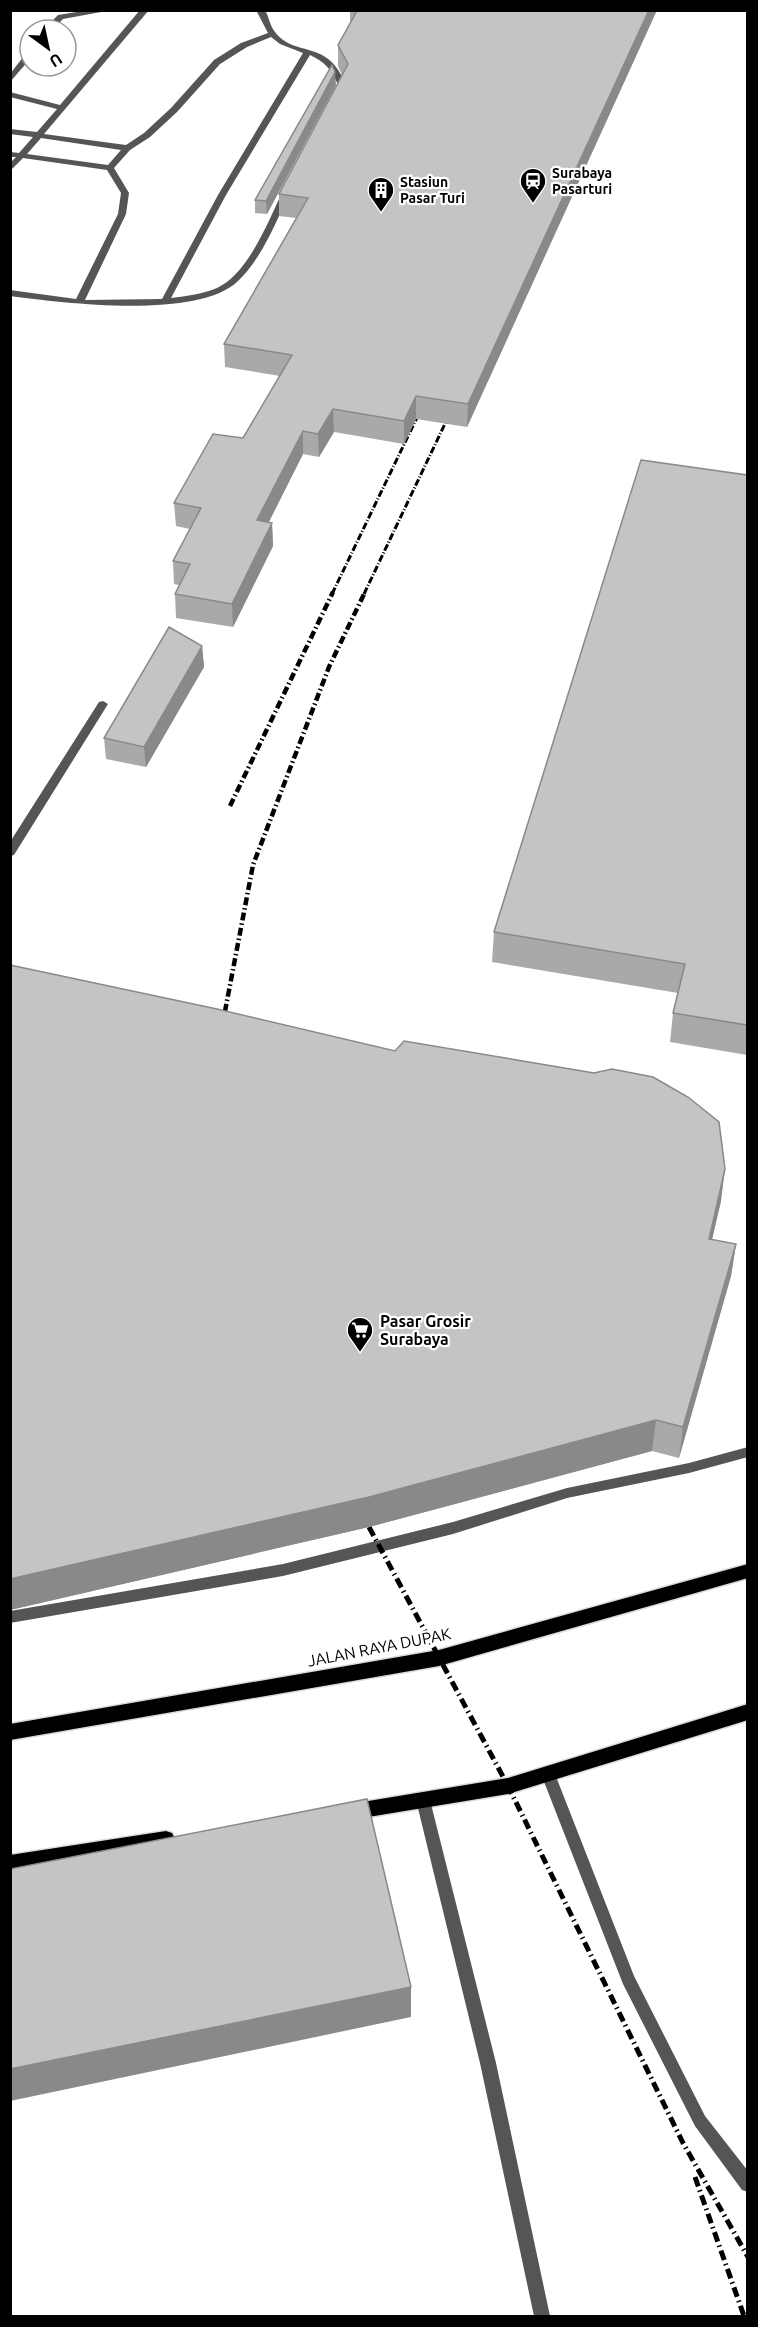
<svg xmlns="http://www.w3.org/2000/svg" width="758" height="2327" font-family="Ubuntu,sans-serif">
  <style>
    .lines { fill: none; stroke-linecap: round; stroke-linejoin: round }
    .primary-casing { stroke: #dbdbdb; stroke-width: 3 }
    .service { fill: #555; fill-rule: evenodd }
    .minor { fill: #555; fill-rule: evenodd }
    .primary { fill: #000; fill-rule: evenodd }
    .rail-far2 { stroke: #000; stroke-width: 3; stroke-dasharray: 7 2 1 2; stroke-linecap: butt }
    .rail-far1 { stroke: #000; stroke-width: 4.5; stroke-dasharray: 8 3 1.5 3; stroke-linecap: butt }
    .rail { stroke: #000; stroke-width: 5; stroke-dasharray: 10 4 1.5 4; stroke-linecap: butt }
    .wall { fill: #a9a9a9 }
    .shaded-wall { fill: #898989 }
    .building { fill: #c4c4c4; stroke: #898989; stroke-width: 1.5 }
    .labels { text-anchor: middle; dominant-baseline: central; stroke-width: 4.5; stroke-linejoin: round; paint-order: stroke }
    .far-poi-label { font-size: 14px; font-weight: bold; fill: #000; stroke: #fff; text-anchor: start }
    .poi-label { font-size: 16px; font-weight: bold; fill: #000; stroke: #fff; text-anchor: start }
    .street-label { font-size: 16px; fill: #000; stroke: #fff }
  </style>
  <rect width="100%" height="100%" fill="#fff"/>
  <g class="lines">
    <g class="primary-casing">
      <path id="primary" d="M 748,1564 L 748,1578 L 439,1666 L 10,1740 L 10,1724 L 439,1650 Z
        M 748,1704 L 748,1720 L 508,1794 L 350,1820 L 344,1818 L 341,1812 L 344,1806 L 350,1804 L 508,1778 Z
        M 166,1831 L 172,1833 L 175,1839 L 172,1845 L 166,1847 L 10,1871 L 10,1855 Z"/>
    </g>
    <path class="service" d="M 89,10 L 112,10 L 63,19 L 52,30 L 43,30 L 58,15 Z
      M 140,10 L 149,10 L 44,134 L 126,145 L 144,133 L 171,108 L 214,60 L 241,43 L 268,33 L 256,10 L 265,10 C 269,17 270,26 275,32 C 296,59 327,37 346,85 L 341,95 L 335,95 L 334,93 L 338,85 C 332,70 325,62 310,55 L 226,195 L 171,298 C 187,296 203,294 217,288 C 249,273 268,221 283,191 L 290,189 L 291,191 C 276,221 263,257 238,281 C 198,320 63,303 10,296 L 10,290 L 76,299 L 118,214 L 121,193 L 107,170 L 23,158 L 10,171 L 10,163 L 16,157 L 10,157 L 10,152 L 19,153 L 33,137 L 10,134 L 10,129 L 37,132 L 57,109 L 10,97 L 10,92 L 60,105 ZM 271,37 L 280,44 L 303,53 L 218,195 L 162,299 L 85,300 L 126,214 L 129,193 L 114,168 L 130,150 L 150,137 L 177,112 L 220,64 L 247,47 ZM 41,138 L 121,150 L 108,165 L 27,154 Z
      M 27,52 L 30,52 L 30,59 L 10,82 L 10,74 Z
      M 748,1447 L 748,1457 L 689,1473 L 567,1498 L 453,1534 L 283,1576 L 10,1623 L 10,1611 L 283,1564 L 453,1522 L 567,1488 L 689,1463 Z
      M 423,1794 L 428,1795 L 430,1800 L 496,2063 L 550,2316 L 534,2316 L 480,2063 L 416,1800 L 418,1795 Z"/>
    <path class="minor" d="M 103,701 L 108,704 L 14,855 L 10,856 L 10,842 L 99,702 Z
      M 548,1768 L 553,1769 L 555,1774 L 634,1976 L 705,2116 L 748,2171 L 748,2192 L 742,2190 L 695,2126 L 623,1984 L 541,1774 L 543,1769 Z"/>
    <use href="#primary" class="primary"/>
    <path class="rail-far2" d="M 332,594 L 424,403
      M 364,594 L 452,409"/>
    <path class="rail-far1" d="M 230,806 L 333,592
      M 222,1027 L 253,865 L 329,667 L 365,592"/>
    <path class="rail" d="M 369,1527 L 508,1786 L 683,2143 L 748,2257
      M 695,2177 L 744,2316"/>
  </g>
  <path class="wall" d="M 350,10 L 657,10 L 467,427 L 416,419 L 404,444 L 334,432 L 319,457 L 303,454 L 269,522 L 272,523 L 273,546 L 233,627 L 176,618 L 175,594 L 179,585 L 174,584 L 173,561 L 190,529 L 176,526 L 174,503 L 243,438 L 280,376 L 225,367 L 224,344 L 296,218 L 279,216 L 279,194 L 342,75 L 338,66 L 338,45 L 350,23 Z
    M 336,85 L 267,214 L 255,213 L 255,200 Z
    M 747,475 L 747,1055 L 670,1042 L 673,1013 L 678,993 L 492,962 L 494,932 Z
    M 202,646 L 204,667 L 146,767 L 106,759 L 104,738 Z
    M 10,965 L 721,1201 L 712,1239 L 736,1244 L 731,1276 L 679,1458 L 652,1451 L 369,1527 L 10,1610 Z"/>
  <path class="shaded-wall" d="M 649,10 L 657,10 L 467,427 L 468,404 Z
    M 335,72 L 336,85 L 267,214 L 266,201 Z
    M 416,396 L 416,419 L 404,444 L 404,421 Z
    M 333,409 L 334,432 L 319,457 L 318,434 Z
    M 303,431 L 303,454 L 258,543 L 257,520 Z
    M 272,523 L 273,546 L 233,627 L 232,604 Z
    M 202,646 L 204,667 L 146,767 L 144,747 Z
    M 725,1169 L 721,1201 L 705,1270 L 709,1239 Z
    M 736,1244 L 731,1276 L 679,1458 L 683,1427 Z
    M 656,1420 L 652,1451 L 369,1527 L 10,1610 L 10,1579 Z
    M 411,1987 L 411,2017 L 10,2101 L 10,2069 Z"/>
  <path class="building" d="M 355,10 L 649,10 L 468,404 L 416,396 L 404,421 L 333,409 L 318,434 L 303,431 L 257,520 L 272,523 L 232,604 L 175,594 L 190,564 L 173,561 L 201,508 L 174,503 L 213,434 L 243,438 L 292,355 L 224,344 L 308,198 L 279,194 L 348,64 L 338,45 L 357,11 Z
    M 332,65 L 335,72 L 266,201 L 255,200 Z
    M 641,460 L 747,475 L 747,1025 L 673,1013 L 685,964 L 494,932 Z
    M 169,627 L 202,646 L 144,747 L 104,738 Z
    M 10,965 L 217,1009 L 395,1051 L 404,1041 L 594,1073 L 612,1069 L 653,1077 L 688,1097 L 719,1122 L 725,1169 L 709,1239 L 736,1244 L 683,1427 L 656,1420 L 369,1497 L 10,1579 Z
    M 367,1799 L 411,1987 L 10,2069 L 10,1869 Z"/>
  <defs>
    <g id="station-pin" transform="scale(1.35)"><path d="M0 17L-7.5 6A9.5 9.5 0 1 1 7.5 6Z" fill="#000" stroke="#fff"/><path d="M-3-6H3Q5-6 5-4V2Q5 4 3 4L4.5 6H3L1.5 4h-3L-3 6H-4.5L-3 4Q-5 4-5 2V-4Q-5-6-3-6ZM-3.5-4v3h7v-3ZM-3.5 1v1.5H-2V1ZM2 1v1.5H3.5V1Z" fill="#fff"/></g>
    <g id="building-pin" transform="scale(1.35)"><path d="M0 17L-7.5 6A9.5 9.5 0 1 1 7.5 6Z" fill="#000" stroke="#fff"/><path d="M-4-6H4V6H1V3H-1V6H-4ZM-2.5-4.3h1.7v1.8h-1.7ZM.8-4.3h1.7v1.8H.8ZM-2.5-1h1.7V.8h-1.7ZM.8-1h1.7V.8H.8Z" fill="#fff"/></g>
    <g id="supermarket-pin" transform="scale(1.35)"><path d="M0 17L-7.5 6A9.5 9.5 0 1 1 7.5 6Z" fill="#000" stroke="#fff"/><path d="M-6-5.5h2.5l.6 2H6L4.5 2H-2.5L-4.4-4H-6ZM-1.5 3.2a1.3 1.3 0 1 0 .1 0ZM3 3.2a1.3 1.3 0 1 0 .1 0Z" fill="#fff"/></g>
  </defs>
  <g fill-rule="evenodd">
    <use href="#station-pin" x="533" y="181"/>
    <use href="#building-pin" x="381" y="190"/>
    <use href="#supermarket-pin" x="360" y="1330"/>
  </g>
  <g class="labels">
    <g class="far-poi-label">
      <text x="552" y="173">Surabaya<tspan x="552" dy="16">Pasarturi</tspan></text>
      <text x="400" y="182">Stasiun<tspan x="400" dy="16">Pasar Turi</tspan></text>
    </g>
    <g class="poi-label">
      <text x="380" y="1321">Pasar Grosir<tspan x="380" dy="18">Surabaya</tspan></text>
    </g>
    <g class="street-label">
      <text transform="translate(379 1647) rotate(-11)">JALAN RAYA DUPAK</text>
    </g>
  </g>
  <rect width="758" height="2327" fill="none" stroke="#000000" stroke-width="24"/>
  <g transform="translate(48 48) rotate(147)"><circle r="28" fill="#ffffff" stroke="#999999" stroke-width="1.5"/>
  <path d="M0-4.5L10 22L0 15L-10 22Z" fill="#000000"/>
  <text y="-9" font-size="16" font-weight="bold" text-anchor="middle" fill="#000000">U</text>
  </g>
</svg>
